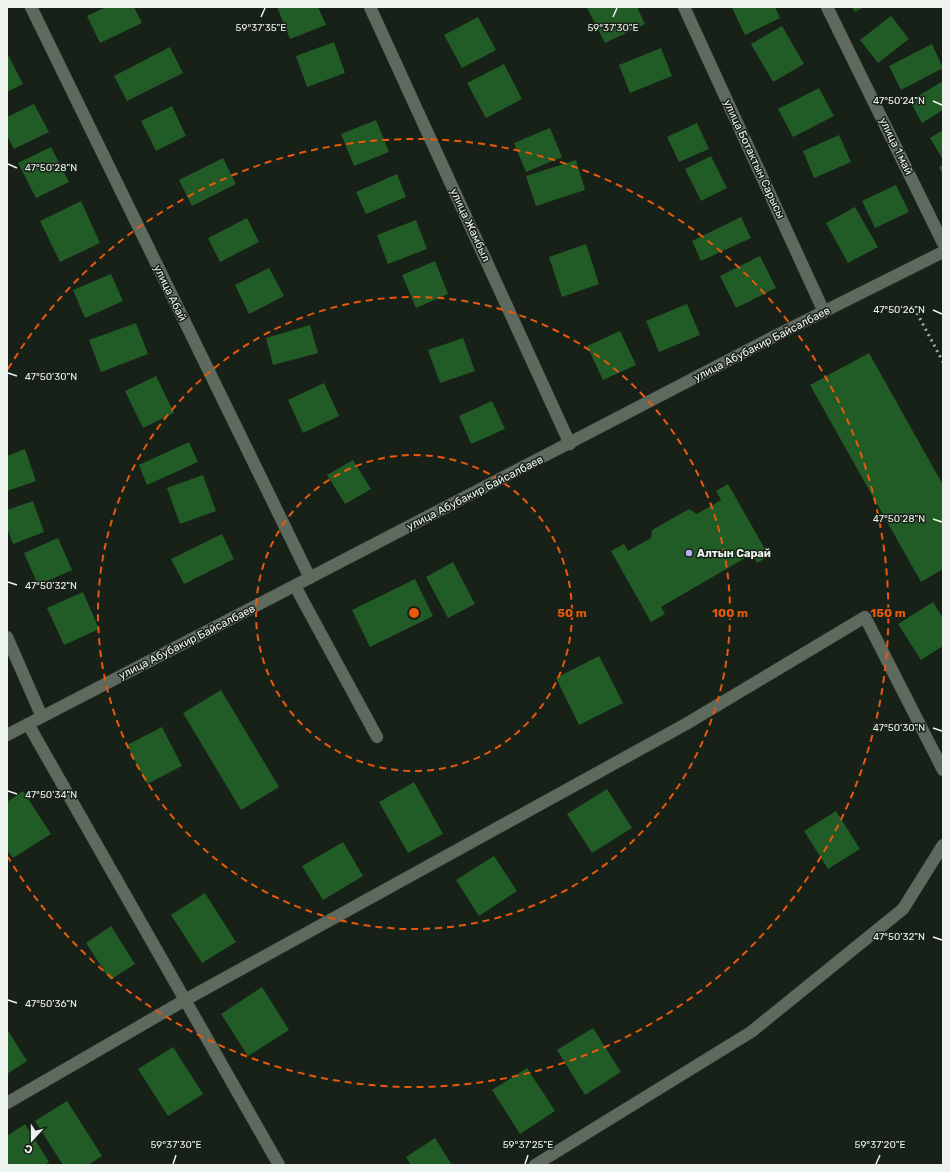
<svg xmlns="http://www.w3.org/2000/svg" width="950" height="1172" font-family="Rubik,sans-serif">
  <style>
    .building { fill: #215b25 }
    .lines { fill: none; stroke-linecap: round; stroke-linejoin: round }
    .minor-casing { stroke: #333933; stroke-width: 13 }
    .minor { stroke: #5f6a5e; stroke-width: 12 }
    .rail { stroke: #a5aca5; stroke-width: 3; stroke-dasharray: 2 4; stroke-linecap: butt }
    .ticks { fill: none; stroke: #edf3ed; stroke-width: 1.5 }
    .ring { fill: none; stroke: #e8590c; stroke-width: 2; stroke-dasharray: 7 5 }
    .poi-dot { fill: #b8abf7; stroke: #182118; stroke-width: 1.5 }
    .labels { text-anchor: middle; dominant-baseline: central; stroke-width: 3; stroke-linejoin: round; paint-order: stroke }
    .street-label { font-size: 11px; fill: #edf3ed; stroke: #182118 }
    .poi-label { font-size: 11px; font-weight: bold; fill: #edf3ed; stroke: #182118; text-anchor: start }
    .ticks-label { font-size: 10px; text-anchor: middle; fill: #edf3ed; stroke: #182118; stroke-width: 3; stroke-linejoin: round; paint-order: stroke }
    .centre { fill: #e8590c; stroke: #182118; stroke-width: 2 }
    .ring-label { font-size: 12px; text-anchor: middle; font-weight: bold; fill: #e8590c; stroke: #182118; stroke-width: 3; stroke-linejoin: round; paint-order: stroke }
  </style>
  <rect width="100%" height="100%" fill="#182118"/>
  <path class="building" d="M 106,7 L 134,7 L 142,23 L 100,43 L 87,16 Z
    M 277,7 L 318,7 L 326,25 L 290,39 Z
    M 589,7 L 637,7 L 645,24 L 605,43 L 587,8 Z
    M 735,7 L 775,7 L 780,18 L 745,35 L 732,8 Z
    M 852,7 L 864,7 L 855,12 Z
    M 891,16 L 909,39 L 878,63 L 860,40 Z
    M 478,17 L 496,50 L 462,68 L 444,35 Z
    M 782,26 L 804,64 L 773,82 L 751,44 Z
    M 334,42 L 345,73 L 307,87 L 296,56 Z
    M 932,44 L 943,68 L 901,90 L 889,66 Z
    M 170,47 L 183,73 L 127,101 L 114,76 Z
    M 661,48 L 672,76 L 630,93 L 619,65 Z
    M 7,53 L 23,84 L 7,92 Z
    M 504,64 L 522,99 L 486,118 L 467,83 Z
    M 943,81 L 943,110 L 922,123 L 910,101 Z
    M 819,88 L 834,116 L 793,137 L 778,109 Z
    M 34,104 L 49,132 L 14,149 L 7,136 L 7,117 Z
    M 172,106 L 186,136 L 156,151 L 141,121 Z
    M 376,120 L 389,152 L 354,166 L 341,134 Z
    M 697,123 L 709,149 L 679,162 L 667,137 Z
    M 550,128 L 562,157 L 526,172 L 514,143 Z
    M 943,130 L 943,157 L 942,158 L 930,138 Z
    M 839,135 L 851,162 L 814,178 L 803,151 Z
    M 51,147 L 69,182 L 36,198 L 18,163 Z
    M 711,156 L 727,188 L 701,201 L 685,169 Z
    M 223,158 L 236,184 L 192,206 L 179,180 Z
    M 576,160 L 585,190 L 536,206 L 526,176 Z
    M 943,165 L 943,175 L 939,167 Z
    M 397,174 L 406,197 L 366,214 L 356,192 Z
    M 896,185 L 909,212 L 875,228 L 862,201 Z
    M 81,201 L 100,243 L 60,262 L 40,221 Z
    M 855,207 L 878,247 L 848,263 L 826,223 Z
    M 741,217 L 751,238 L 701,261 L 692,241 Z
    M 247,218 L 259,242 L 220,262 L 208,238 Z
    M 416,220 L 427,249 L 388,264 L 377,235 Z
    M 586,244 L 599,284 L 562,297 L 549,257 Z
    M 760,256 L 776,288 L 736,308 L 720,276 Z
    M 435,261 L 448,294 L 416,308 L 402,275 Z
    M 269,268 L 284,296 L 249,314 L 235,285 Z
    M 111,274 L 123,301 L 85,318 L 73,290 Z
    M 687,304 L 700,335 L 659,352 L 646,321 Z
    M 136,323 L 148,354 L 101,372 L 89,340 Z
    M 310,325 L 318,353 L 273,365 L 266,338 Z
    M 620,331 L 636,365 L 603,380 L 587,346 Z
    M 463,338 L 475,371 L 440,383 L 428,350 Z
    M 869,353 L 943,485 L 943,569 L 921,582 L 810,385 Z
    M 156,376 L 174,413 L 143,428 L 125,391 Z
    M 324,383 L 339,416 L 303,433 L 288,400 Z
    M 492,401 L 505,429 L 471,444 L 459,416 Z
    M 189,442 L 198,462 L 147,485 L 139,465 Z
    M 25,449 L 36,481 L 7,491 L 7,456 Z
    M 353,460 L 371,489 L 345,504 L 327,475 Z
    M 203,475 L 216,511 L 180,524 L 167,488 Z
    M 728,484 L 769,556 L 757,563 L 752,554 L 661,607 L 665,614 L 651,622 L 611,551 L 624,544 L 628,551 L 651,538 L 652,530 L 689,509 L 697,514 L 721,500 L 716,491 Z
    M 33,501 L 44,532 L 13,544 L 7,528 L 7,510 Z
    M 222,534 L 234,559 L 184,584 L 171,559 Z
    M 58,538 L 72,570 L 38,585 L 24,553 Z
    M 453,562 L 475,604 L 448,618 L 426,577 Z
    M 415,579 L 433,616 L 370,647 L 352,610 Z
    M 83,592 L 99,629 L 64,645 L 47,608 Z
    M 933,602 L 943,618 L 943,646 L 921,660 L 898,624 Z
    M 599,656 L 623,703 L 579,725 L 556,678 Z
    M 221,690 L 279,787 L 241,810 L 183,713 Z
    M 162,727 L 182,766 L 147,784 L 127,745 Z
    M 414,782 L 443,834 L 408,853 L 379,802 Z
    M 607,789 L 632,828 L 592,853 L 567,814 Z
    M 23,791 L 51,834 L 13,858 L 7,850 L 7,802 Z
    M 836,811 L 860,849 L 828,869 L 804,831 Z
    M 343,842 L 363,876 L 323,900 L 302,866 Z
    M 494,856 L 517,891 L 479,916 L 456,880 Z
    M 205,893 L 236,942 L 202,963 L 171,915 Z
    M 111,926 L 135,964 L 110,980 L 86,943 Z
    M 262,987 L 289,1030 L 248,1056 L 221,1014 Z
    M 593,1028 L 621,1072 L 585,1095 L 557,1050 Z
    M 7,1029 L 27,1061 L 7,1074 Z
    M 173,1047 L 203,1094 L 168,1116 L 138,1069 Z
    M 527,1068 L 555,1111 L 520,1134 L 492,1090 Z
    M 67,1101 L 102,1156 L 88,1165 L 63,1165 L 35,1121 Z
    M 25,1124 L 49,1162 L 44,1165 L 8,1165 L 7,1164 L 7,1136 Z
    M 435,1138 L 452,1165 L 411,1165 L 406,1157 Z"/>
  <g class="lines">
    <g class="minor-casing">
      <path id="minor" d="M 31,7 L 310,578
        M 370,7 L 570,444
        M 684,7 L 824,312
        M 827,7 L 943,243
        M 295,586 L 377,737
        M 7,637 L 42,717
        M 28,724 L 279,1165
        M 7,735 L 775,336 L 943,252
        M 7,1103 L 185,1000 L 686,724 L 865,617 L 943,770
        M 535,1165 L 751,1032 L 903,909 L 943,845"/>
    </g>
    <use href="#minor" class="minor"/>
    <path class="rail" d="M 917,313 L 943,362"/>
  </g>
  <path class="ticks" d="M 261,17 L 265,8M 613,17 L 617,8M 933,101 L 942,105M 8,164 L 17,168M 933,310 L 942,314M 8,373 L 17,376M 933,519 L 942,522M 8,582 L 17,585M 933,728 L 942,731M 8,791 L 17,794M 933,937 L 942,940M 8,1000 L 17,1003M 173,1164 L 176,1155M 525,1164 L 528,1155M 876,1164 L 880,1155"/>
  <g class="ring">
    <circle cx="414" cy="613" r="158"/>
    <circle cx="414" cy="613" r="316"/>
    <path d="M8 369A474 474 0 1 1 8 857"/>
  </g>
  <circle class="poi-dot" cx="689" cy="553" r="4"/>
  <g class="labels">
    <g class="street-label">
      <text transform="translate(896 146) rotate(64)">улица 1 май</text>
      <text transform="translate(754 159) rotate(65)">улица Ботактын Сарысы</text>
      <text transform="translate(470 225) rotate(65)">улица Жамбыл</text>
      <text transform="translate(170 293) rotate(64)">улица Абай</text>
      <text transform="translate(762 344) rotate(-27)">улица Абубакир Байсалбаев</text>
      <text transform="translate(475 493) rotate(-27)">улица Абубакир Байсалбаев</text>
      <text transform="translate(187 642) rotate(-27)">улица Абубакир Байсалбаев</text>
    </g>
    <g class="poi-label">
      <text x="697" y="553">Алтын Сарай</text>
    </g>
  </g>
  <g class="ticks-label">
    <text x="261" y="31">59°37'35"E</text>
    <text x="613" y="31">59°37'30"E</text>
    <text x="899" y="104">47°50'24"N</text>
    <text x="51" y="171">47°50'28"N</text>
    <text x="899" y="313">47°50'26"N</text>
    <text x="51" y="380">47°50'30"N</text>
    <text x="899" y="522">47°50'28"N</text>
    <text x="51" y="589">47°50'32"N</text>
    <text x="899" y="731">47°50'30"N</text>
    <text x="51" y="798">47°50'34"N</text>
    <text x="899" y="940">47°50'32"N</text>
    <text x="51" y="1007">47°50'36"N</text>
    <text x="176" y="1148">59°37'30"E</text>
    <text x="528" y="1148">59°37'25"E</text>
    <text x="880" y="1148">59°37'20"E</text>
  </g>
  <circle cx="414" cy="613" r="6" class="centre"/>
  <g class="ring-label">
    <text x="572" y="617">50 m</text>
    <text x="730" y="617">100 m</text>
    <text x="888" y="617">150 m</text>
  </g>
  <rect width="950" height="1172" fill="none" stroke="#edf3ed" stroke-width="16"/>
  <g transform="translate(32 1140) rotate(201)" stroke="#182118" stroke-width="3" paint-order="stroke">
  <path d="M0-3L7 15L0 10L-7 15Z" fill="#edf3ed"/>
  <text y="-6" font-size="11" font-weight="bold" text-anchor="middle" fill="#edf3ed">С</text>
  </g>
</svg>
